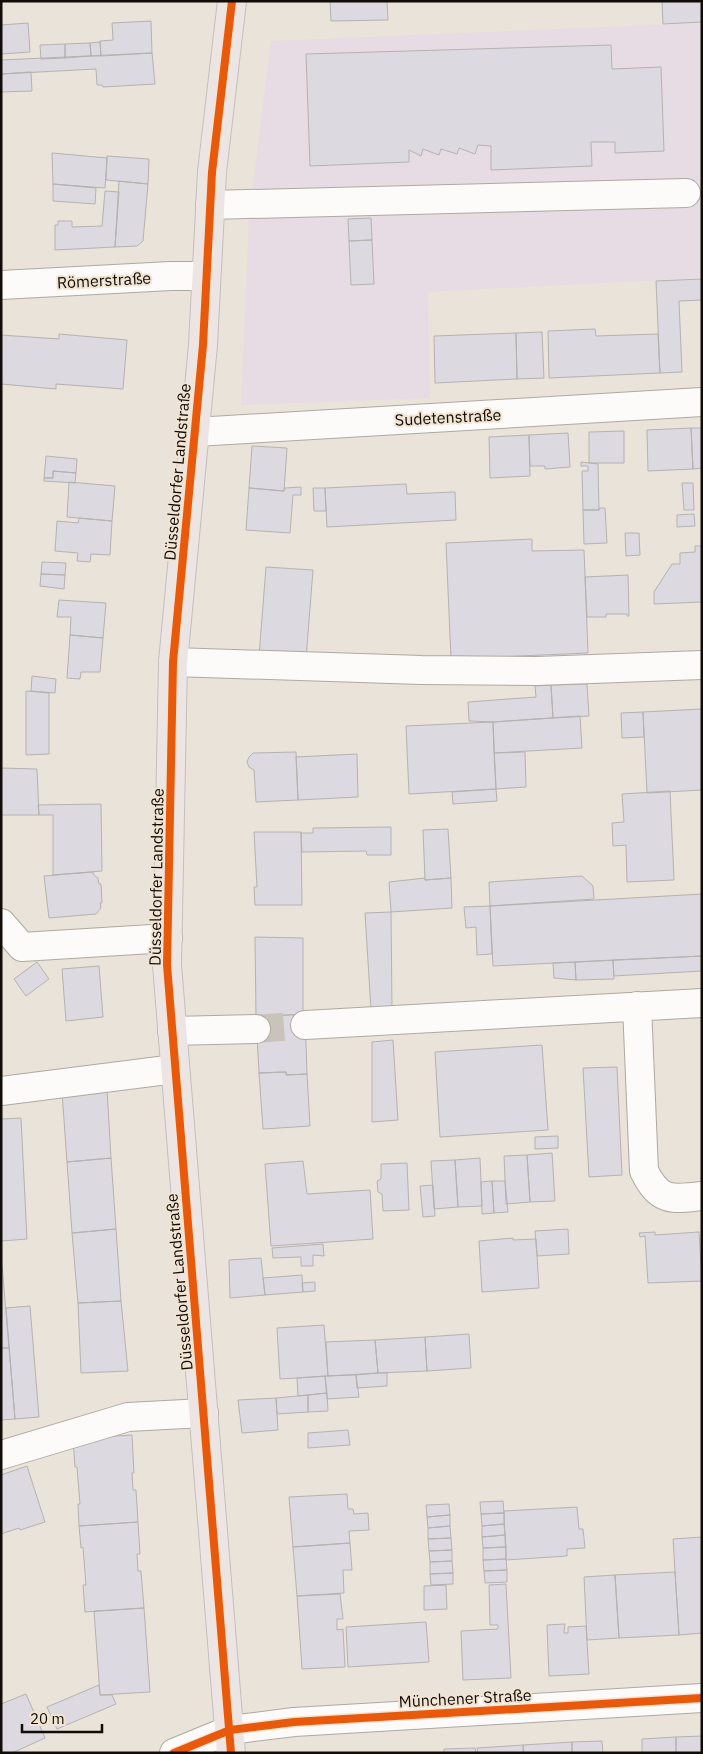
<svg xmlns="http://www.w3.org/2000/svg" width="703" height="1754" font-family="'IBM Plex Sans',sans-serif">
  <style>
    .commercial { fill: #e7dce3 }
    .building { fill: #dcd9e0; stroke: #b5b2b1 }
    .lines { fill: none; stroke-linecap: round; stroke-linejoin: round }
    .minor-tunnel { stroke: #c9c3ba; stroke-width: 28; stroke-dasharray: 28 14; stroke-linecap: butt }
    .minor-casing { stroke: #aea9a2; stroke-width: 30 }
    .major-casing { stroke: #c4bfbb; stroke-width: 30 }
    .minor { stroke: #fcfbf9; stroke-width: 28 }
    .major { stroke: #ede5e3; stroke-width: 28 }
    .cycleway-casing { stroke: #f1e4d3; stroke-width: 11 }
    .cycleway { stroke: #e8590c; stroke-width: 8 }
    .labels { text-anchor: middle; dominant-baseline: central; stroke-width: 4; stroke-linejoin: round; paint-order: stroke }
    .street-label { font-size: 16px; fill: #110c07; stroke: #f1e4d3 }
  </style>
  <rect width="100%" height="100%" fill="#eae3da"/>
  <path class="commercial" d="M 702,23 L 702,278 L 428,292 L 430,398 L 241,405 L 249,217 L 271,41 Z"/>
  <path class="building" d="M 330,1 L 387,1 L 388,20 L 331,21 Z
    M 662,1 L 702,1 L 702,22 L 663,24 Z
    M 151,21 L 152,53 L 101,56 L 100,41 L 113,40 L 112,23 Z
    M 28,23 L 30,52 L 1,54 L 1,25 Z
    M 100,42 L 101,56 L 91,56 L 90,43 Z
    M 90,43 L 91,56 L 65,58 L 65,44 Z
    M 65,44 L 65,58 L 41,59 L 40,45 Z
    M 611,45 L 612,69 L 661,67 L 664,151 L 615,153 L 615,142 L 591,142 L 592,166 L 491,170 L 491,146 L 478,145 L 475,154 L 459,148 L 457,154 L 441,149 L 439,155 L 423,149 L 421,156 L 409,150 L 409,162 L 310,166 L 306,54 Z
    M 152,53 L 155,84 L 103,87 L 102,85 L 97,85 L 96,69 L 1,74 L 1,60 Z
    M 31,72 L 32,91 L 1,92 L 1,74 Z
    M 52,153 L 107,158 L 105,188 L 53,184 Z
    M 107,156 L 149,159 L 148,184 L 106,180 Z
    M 119,181 L 148,184 L 143,241 L 137,246 L 115,247 Z
    M 53,184 L 96,188 L 95,204 L 53,201 Z
    M 105,191 L 119,192 L 115,247 L 55,250 L 55,225 L 58,225 L 58,221 L 72,221 L 72,227 L 102,226 Z
    M 371,218 L 372,240 L 349,241 L 348,219 Z
    M 372,240 L 374,284 L 351,285 L 349,241 Z
    M 702,279 L 702,300 L 679,301 L 682,372 L 660,373 L 656,281 Z
    M 595,329 L 596,336 L 658,334 L 660,373 L 549,378 L 548,331 Z
    M 542,332 L 544,378 L 517,379 L 516,333 Z
    M 516,333 L 517,379 L 435,383 L 434,336 Z
    M 59,334 L 127,340 L 123,389 L 56,384 L 56,389 L 1,384 L 1,335 L 59,339 Z
    M 691,428 L 693,469 L 648,471 L 647,430 Z
    M 691,428 L 702,428 L 702,468 L 693,469 Z
    M 624,431 L 624,463 L 589,463 L 589,432 Z
    M 568,433 L 570,467 L 545,469 L 545,466 L 530,466 L 529,435 Z
    M 529,435 L 530,476 L 490,478 L 489,437 Z
    M 252,446 L 287,448 L 284,491 L 249,488 Z
    M 46,456 L 77,459 L 76,473 L 53,471 L 53,478 L 44,478 Z
    M 581,462 L 598,464 L 599,510 L 583,510 L 582,471 L 588,471 L 588,466 L 581,466 Z
    M 53,471 L 76,473 L 75,483 L 44,481 L 44,478 L 53,478 Z
    M 69,482 L 115,486 L 112,521 L 67,517 Z
    M 682,483 L 693,483 L 694,510 L 684,510 Z
    M 406,484 L 407,494 L 455,492 L 456,520 L 327,527 L 325,488 Z
    M 301,487 L 301,495 L 293,495 L 290,533 L 246,530 L 249,488 L 284,491 L 285,488 Z
    M 313,488 L 325,488 L 326,511 L 314,511 Z
    M 599,508 L 605,508 L 607,543 L 584,544 L 583,510 L 599,510 Z
    M 694,514 L 695,526 L 677,527 L 677,515 Z
    M 79,518 L 112,521 L 110,555 L 91,554 L 90,562 L 77,561 L 78,553 L 55,551 L 57,521 L 78,523 Z
    M 625,533 L 639,533 L 640,555 L 626,556 Z
    M 532,539 L 532,551 L 584,550 L 588,653 L 451,659 L 446,543 Z
    M 695,546 L 702,546 L 702,602 L 654,604 L 654,592 L 672,564 L 680,564 L 680,553 L 695,552 Z
    M 42,562 L 66,563 L 65,575 L 41,574 Z
    M 266,567 L 313,570 L 306,659 L 259,656 Z
    M 41,574 L 65,575 L 64,589 L 40,586 Z
    M 628,575 L 629,616 L 627,616 L 627,614 L 606,614 L 606,617 L 587,617 L 585,577 Z
    M 59,600 L 106,603 L 103,638 L 70,635 L 71,617 L 57,617 Z
    M 70,635 L 103,638 L 100,672 L 81,672 L 80,679 L 67,678 Z
    M 32,676 L 56,679 L 55,693 L 31,691 Z
    M 587,684 L 589,716 L 553,718 L 551,685 Z
    M 551,685 L 553,718 L 493,722 L 469,721 L 468,702 L 536,697 L 535,686 Z
    M 26,691 L 49,693 L 49,754 L 26,755 Z
    M 702,709 L 702,790 L 647,793 L 643,712 Z
    M 643,712 L 644,737 L 622,738 L 621,713 Z
    M 580,716 L 582,748 L 494,753 L 493,722 Z
    M 493,722 L 496,789 L 409,794 L 406,726 Z
    M 296,752 L 298,800 L 256,802 L 254,770 L 249,767 L 247,762 L 249,757 L 253,753 Z
    M 525,752 L 526,787 L 496,789 L 494,753 Z
    M 357,754 L 358,797 L 298,800 L 296,757 Z
    M 1,768 L 37,769 L 39,815 L 1,815 Z
    M 496,789 L 497,801 L 453,804 L 452,792 Z
    M 670,791 L 674,880 L 627,882 L 626,845 L 613,846 L 612,823 L 624,822 L 622,794 Z
    M 101,804 L 102,871 L 53,875 L 53,815 L 39,815 L 38,805 Z
    M 391,827 L 391,855 L 367,855 L 366,851 L 302,852 L 301,833 L 313,833 L 313,828 Z
    M 448,829 L 451,878 L 425,880 L 423,830 Z
    M 254,832 L 301,832 L 302,905 L 255,905 L 254,887 L 257,887 Z
    M 93,872 L 93,874 L 98,878 L 99,884 L 101,884 L 102,903 L 100,903 L 101,908 L 96,914 L 49,918 L 44,876 Z
    M 582,876 L 593,886 L 594,899 L 490,906 L 489,882 Z
    M 425,878 L 425,880 L 451,878 L 452,908 L 391,912 L 389,882 Z
    M 702,894 L 702,956 L 493,966 L 490,906 Z
    M 490,906 L 492,954 L 477,955 L 476,927 L 466,928 L 464,907 Z
    M 391,912 L 392,1009 L 371,1010 L 365,913 Z
    M 255,937 L 303,938 L 303,1014 L 256,1017 Z
    M 702,956 L 702,971 L 614,976 L 613,960 Z
    M 613,960 L 614,979 L 576,980 L 575,962 Z
    M 37,962 L 49,979 L 26,996 L 14,979 Z
    M 575,962 L 576,980 L 554,978 L 553,963 Z
    M 99,966 L 103,1017 L 66,1021 L 62,969 Z
    M 305,1014 L 307,1074 L 286,1075 L 286,1072 L 259,1073 L 256,1017 Z
    M 393,1040 L 398,1120 L 372,1122 L 372,1042 Z
    M 542,1045 L 548,1130 L 440,1137 L 435,1052 Z
    M 617,1067 L 622,1175 L 589,1177 L 583,1068 Z
    M 286,1072 L 286,1075 L 307,1074 L 310,1126 L 263,1129 L 259,1073 Z
    M 107,1089 L 111,1158 L 67,1162 L 62,1092 Z
    M 21,1118 L 27,1239 L 1,1241 L 1,1119 Z
    M 558,1136 L 558,1148 L 535,1149 L 535,1137 Z
    M 552,1153 L 555,1201 L 530,1202 L 527,1155 Z
    M 527,1155 L 530,1202 L 506,1204 L 504,1156 Z
    M 111,1158 L 116,1229 L 72,1233 L 67,1162 Z
    M 480,1158 L 482,1206 L 458,1207 L 455,1160 Z
    M 455,1160 L 458,1207 L 434,1209 L 431,1161 Z
    M 303,1161 L 307,1194 L 370,1190 L 373,1239 L 271,1246 L 265,1164 Z
    M 407,1163 L 409,1210 L 383,1211 L 382,1194 L 378,1192 L 377,1181 L 381,1179 L 381,1164 Z
    M 492,1181 L 494,1213 L 482,1214 L 481,1182 Z
    M 492,1181 L 505,1181 L 508,1212 L 494,1213 Z
    M 433,1185 L 435,1216 L 423,1217 L 420,1186 Z
    M 116,1229 L 121,1301 L 78,1303 L 72,1233 Z
    M 568,1229 L 569,1254 L 537,1256 L 535,1231 Z
    M 655,1232 L 655,1235 L 699,1232 L 702,1281 L 648,1283 L 645,1236 L 640,1237 L 639,1233 Z
    M 513,1238 L 513,1240 L 536,1239 L 539,1288 L 482,1292 L 479,1241 Z
    M 323,1244 L 324,1256 L 313,1255 L 313,1266 L 301,1266 L 301,1257 L 273,1258 L 272,1248 Z
    M 261,1258 L 265,1295 L 230,1298 L 229,1260 Z
    M 2,1265 L 9,1348 L 1,1348 L 1,1266 Z
    M 302,1275 L 303,1292 L 265,1295 L 263,1278 Z
    M 315,1282 L 315,1291 L 303,1292 L 302,1283 Z
    M 121,1301 L 128,1371 L 81,1373 L 78,1303 Z
    M 30,1306 L 39,1417 L 15,1419 L 6,1308 Z
    M 324,1325 L 328,1376 L 280,1379 L 277,1328 Z
    M 469,1334 L 471,1368 L 427,1371 L 425,1337 Z
    M 425,1337 L 427,1371 L 378,1373 L 375,1340 Z
    M 375,1340 L 378,1373 L 328,1376 L 326,1342 Z
    M 1,1348 L 9,1348 L 15,1419 L 1,1420 Z
    M 378,1373 L 387,1373 L 387,1386 L 357,1388 L 356,1375 Z
    M 356,1375 L 359,1397 L 327,1399 L 325,1376 Z
    M 325,1376 L 327,1393 L 298,1396 L 297,1378 Z
    M 327,1393 L 328,1411 L 308,1412 L 308,1395 Z
    M 308,1395 L 308,1412 L 277,1414 L 276,1398 Z
    M 276,1398 L 278,1430 L 242,1433 L 238,1400 Z
    M 348,1430 L 350,1445 L 308,1448 L 308,1433 Z
    M 132,1435 L 134,1473 L 132,1473 L 133,1490 L 136,1490 L 138,1522 L 79,1526 L 78,1504 L 80,1504 L 77,1467 L 75,1467 L 73,1439 Z
    M 27,1466 L 45,1522 L 20,1530 L 19,1528 L 1,1534 L 1,1475 Z
    M 347,1494 L 348,1509 L 353,1509 L 354,1514 L 368,1513 L 369,1530 L 349,1531 L 350,1543 L 293,1547 L 289,1497 Z
    M 503,1501 L 504,1513 L 481,1514 L 480,1502 Z
    M 449,1504 L 450,1515 L 427,1517 L 426,1505 Z
    M 577,1507 L 579,1529 L 583,1529 L 585,1548 L 567,1549 L 567,1556 L 506,1560 L 504,1511 Z
    M 504,1513 L 504,1524 L 482,1526 L 481,1514 Z
    M 450,1515 L 450,1526 L 428,1528 L 427,1517 Z
    M 138,1522 L 140,1554 L 137,1554 L 138,1571 L 141,1571 L 144,1608 L 85,1612 L 83,1585 L 86,1585 L 83,1547 L 81,1548 L 79,1526 Z
    M 504,1524 L 505,1535 L 482,1537 L 482,1526 Z
    M 450,1526 L 451,1538 L 428,1539 L 428,1528 Z
    M 505,1535 L 506,1547 L 483,1548 L 482,1537 Z
    M 702,1537 L 702,1633 L 679,1635 L 673,1539 Z
    M 451,1538 L 452,1550 L 429,1551 L 428,1539 Z
    M 350,1543 L 352,1570 L 343,1570 L 344,1593 L 297,1596 L 293,1547 Z
    M 506,1547 L 506,1559 L 483,1560 L 483,1548 Z
    M 452,1550 L 452,1561 L 430,1562 L 429,1551 Z
    M 506,1559 L 507,1570 L 484,1571 L 483,1560 Z
    M 452,1561 L 453,1573 L 430,1574 L 430,1562 Z
    M 507,1570 L 507,1582 L 485,1583 L 484,1571 Z
    M 675,1572 L 679,1635 L 619,1638 L 615,1575 Z
    M 453,1573 L 453,1584 L 431,1585 L 430,1574 Z
    M 615,1575 L 619,1638 L 587,1640 L 584,1577 Z
    M 506,1584 L 511,1678 L 463,1680 L 461,1631 L 498,1629 L 498,1625 L 490,1625 L 489,1585 Z
    M 446,1585 L 447,1609 L 424,1610 L 424,1586 Z
    M 340,1594 L 343,1619 L 337,1619 L 337,1630 L 343,1629 L 345,1667 L 302,1669 L 297,1596 Z
    M 144,1608 L 150,1692 L 100,1695 L 94,1611 Z
    M 426,1622 L 429,1662 L 348,1667 L 346,1627 Z
    M 565,1624 L 564,1633 L 568,1633 L 568,1627 L 586,1626 L 589,1674 L 549,1676 L 547,1625 Z
    M 99,1685 L 100,1695 L 112,1695 L 116,1704 L 57,1729 L 47,1707 Z
    M 26,1694 L 45,1738 L 12,1753 L 1,1753 L 1,1704 Z
    M 702,1736 L 702,1753 L 676,1753 L 676,1737 Z
    M 676,1737 L 676,1753 L 642,1753 L 642,1739 Z
    M 602,1741 L 603,1753 L 572,1753 L 572,1742 Z
    M 572,1742 L 572,1753 L 524,1753 L 523,1745 Z
    M 523,1745 L 523,1753 L 478,1753 L 477,1748 Z
    M 475,1748 L 476,1753 L 444,1753 L 444,1749 Z"/>
  <g class="lines">
    <path class="minor-tunnel" d="M 256,1029 L 305,1025"/>
    <g class="minor-casing">
      <path id="minor" d="M 210,205 L 686,193
        M 1,285 L 171,276 L 206,276
        M 195,432 L 702,402
        M 173,662 L 421,670 L 537,671 L 702,665
        M 1,923 L 22,947 L 168,938
        M 637,1006 L 644,1171 C 659,1201 670,1200 702,1196
        M 305,1025 L 702,1003
        M 172,1031 L 256,1029
        M 1,1091 L 175,1069
        M 1,1455 L 128,1417 L 204,1413
        M 174,1753 L 230,1730 L 294,1722 L 702,1698"/>
    </g>
    <g class="major-casing">
      <path id="major" d="M 231,1753 L 167,965 L 173,662 L 203,345 L 212,172 L 232,1"/>
    </g>
    <use href="#minor" class="minor"/>
    <use href="#major" class="major"/>
    <g class="cycleway-casing">
      <path id="cycleway" d="M 174,1753 L 230,1730 L 294,1722 L 702,1698
        M 231,1753 L 167,965 L 173,662 L 203,345 L 212,172 L 232,1"/>
    </g>
    <use href="#cycleway" class="cycleway"/>
  </g>
  <g class="labels">
    <g class="street-label">
      <text transform="translate(104 280) rotate(-3)">Römerstraße</text>
      <text transform="translate(448 417) rotate(-3)">Sudetenstraße</text>
      <text transform="translate(177 472) rotate(-85)">Düsseldorfer Landstraße</text>
      <text transform="translate(156 877) rotate(-89)">Düsseldorfer Landstraße</text>
      <text transform="translate(179 1282) rotate(-95)">Düsseldorfer Landstraße</text>
      <text transform="translate(465 1698) rotate(-3)">Münchener Straße</text>
    </g>
  </g>
  <rect width="703" height="1754" fill="none" stroke="#110c07" stroke-width="5"/>
  <path d="M22 1724v8h80v-8" fill="none" stroke="#110c07" stroke-width="2.5"/>
  <text x="30" y="1724" font-size="15" fill="#110c07" stroke="#f1e4d3" stroke-width="4" paint-order="stroke">20 m</text>
</svg>
